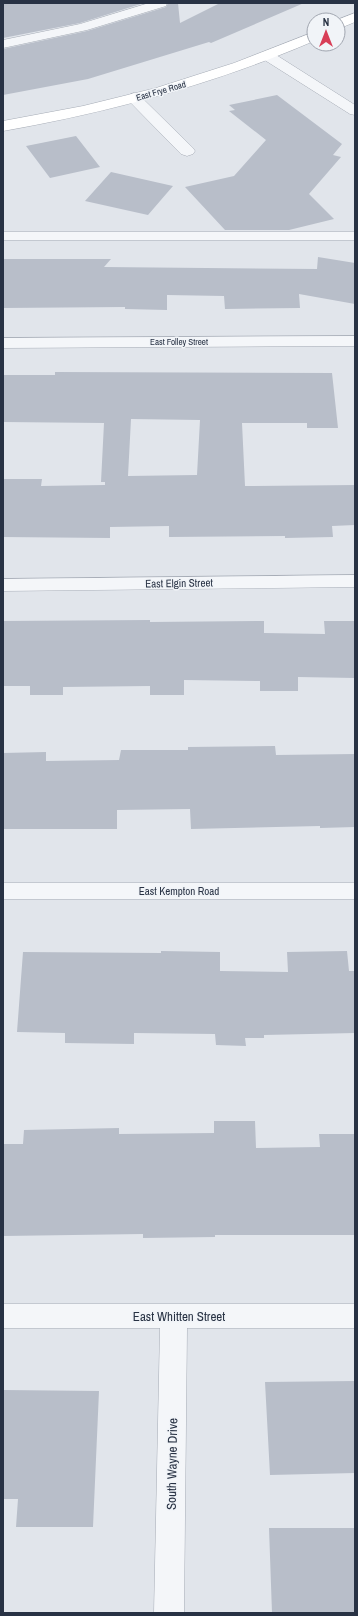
<svg xmlns="http://www.w3.org/2000/svg" width="358" height="1616" font-family="'Archivo Narrow',sans-serif">
  <style>
    .building { fill: #b8bec9; fill-rule: evenodd }
    .lines { fill: none; stroke-linecap: round; stroke-linejoin: round }
    .lane-casing { stroke: #a6acb6; stroke-width: 1 }
    .street-casing { stroke: #a6acb6; stroke-width: 1 }
    .secondary-casing { stroke: #a6acb6; stroke-width: 1 }
    .lane { fill: #f4f6f9; fill-rule: evenodd }
    .street { fill: #f4f6f9; fill-rule: evenodd }
    .secondary { fill: #fff; fill-rule: evenodd }
    .labels { text-anchor: middle; dominant-baseline: central; stroke-width: 3; stroke-linejoin: round; paint-order: stroke }
    .far-street-label { font-size: 9px; fill: #283244; stroke: #f1f4f8 }
    .street-label { font-size: 11px; fill: #283244; stroke: #f1f4f8 }
    .near-street-label { font-size: 13px; fill: #283244; stroke: #f1f4f8 }
  </style>
  <rect width="100%" height="100%" fill="#e1e5eb"/>
  <path class="building" d="M 3,3 L 144,3 L 80,23 L 3,38 Z
    M 168,3 L 178,3 L 180,23 L 220,3 L 304,3 L 211,43 L 209,42 L 88,79 L 3,95 L 3,49 L 87,31 L 166,7 Z
    M 277,95 L 342,144 L 333,155 L 341,157 L 309,194 L 334,219 L 289,230 L 225,230 L 185,187 L 234,176 L 266,140 L 229,111 L 235,110 L 229,105 Z
    M 76,136 L 100,167 L 50,178 L 26,146 Z
    M 111,172 L 173,186 L 148,215 L 85,201 Z
    M 318,257 L 355,263 L 355,304 L 299,294 L 300,308 L 225,309 L 224,296 L 167,295 L 167,310 L 125,309 L 125,307 L 3,308 L 3,259 L 111,259 L 104,267 L 317,269 Z
    M 55,372 L 332,373 L 338,428 L 307,428 L 307,423 L 242,423 L 245,486 L 355,485 L 355,525 L 332,526 L 333,537 L 285,538 L 285,536 L 169,537 L 169,526 L 110,527 L 110,538 L 3,537 L 3,479 L 42,479 L 41,486 L 105,485 L 105,482 L 101,482 L 104,423 L 3,422 L 3,375 L 55,375 ZM 131,419 L 200,420 L 197,475 L 128,476 Z
    M 150,620 L 150,622 L 264,621 L 264,633 L 325,634 L 324,621 L 355,621 L 355,678 L 298,677 L 298,691 L 260,691 L 260,681 L 184,680 L 184,695 L 150,695 L 150,686 L 63,687 L 63,695 L 30,695 L 30,686 L 3,686 L 3,621 Z
    M 275,746 L 276,755 L 355,754 L 355,827 L 320,828 L 320,826 L 191,829 L 190,809 L 117,810 L 117,829 L 3,829 L 3,753 L 46,752 L 46,761 L 119,760 L 121,750 L 188,750 L 188,747 Z
    M 161,951 L 220,952 L 220,971 L 288,972 L 287,952 L 347,951 L 349,971 L 355,971 L 355,1033 L 264,1035 L 264,1038 L 245,1038 L 246,1046 L 216,1045 L 215,1034 L 134,1033 L 134,1044 L 65,1043 L 65,1033 L 17,1032 L 23,952 L 161,953 Z
    M 214,1121 L 255,1121 L 256,1148 L 320,1147 L 319,1134 L 355,1134 L 355,1235 L 215,1235 L 215,1237 L 143,1238 L 143,1234 L 3,1236 L 3,1144 L 23,1144 L 24,1130 L 119,1128 L 119,1134 L 214,1133 Z
    M 355,1381 L 355,1473 L 270,1475 L 265,1382 Z
    M 3,1390 L 99,1391 L 93,1527 L 16,1527 L 18,1499 L 3,1499 Z
    M 269,1528 L 355,1528 L 355,1613 L 272,1613 Z"/>
  <g class="lines">
    <g class="lane-casing">
      <path id="lane" d="M 149,3 L 167,3 L 166,6 L 87,30 L 3,48 L 3,40 L 80,24 Z
        M 268,52 L 273,53 L 355,105 L 355,115 L 350,114 L 263,59 L 261,56 L 263,53 Z
        M 3,232 L 355,232 L 355,240 L 3,240 Z"/>
    </g>
    <g class="street-casing">
      <path id="street" d="M 134,93 L 139,95 L 193,148 L 195,151 L 193,154 L 187,156 L 181,154 L 129,101 L 126,98 L 129,95 Z
        M 355,336 L 355,346 L 3,348 L 3,338 Z
        M 355,575 L 355,587 L 3,591 L 3,579 Z
        M 3,883 L 355,883 L 355,899 L 3,899 Z
        M 3,1304 L 355,1304 L 355,1328 L 187,1328 L 184,1613 L 154,1613 L 160,1328 L 3,1328 Z"/>
    </g>
    <g class="secondary-casing">
      <path id="secondary" d="M 355,13 L 355,22 L 338,29 L 337,20 Z
        M 314,32 L 314,41 C 214,84 110,112 3,131 L 3,121 L 83,106 L 156,88 L 234,63 Z"/>
    </g>
    <use href="#lane" class="lane"/>
    <use href="#street" class="street"/>
    <use href="#secondary" class="secondary"/>
  </g>
  <g class="labels">
    <g class="far-street-label">
      <text transform="translate(161 91) rotate(-16)">East Frye Road</text>
      <text x="179" y="342">East Folley Street</text>
    </g>
    <g class="street-label">
      <text transform="translate(179 583) rotate(-1)">East Elgin Street</text>
      <text x="179" y="891">East Kempton Road</text>
    </g>
    <g class="near-street-label">
      <text x="179" y="1316">East Whitten Street</text>
      <text transform="translate(172 1464) rotate(-89)">South Wayne Drive</text>
    </g>
  </g>
  <rect width="358" height="1616" fill="none" stroke="#283244" stroke-width="8"/>
  <g transform="translate(326 32)"><circle r="19" fill="#f1f4f8" stroke="#a1a6b0"/>
  <path d="M0-3L7 15L0 10L-7 15Z" fill="#d83e57"/>
  <text y="-6" font-size="11" font-weight="bold" text-anchor="middle" fill="#283244">N</text>
  </g>
</svg>
